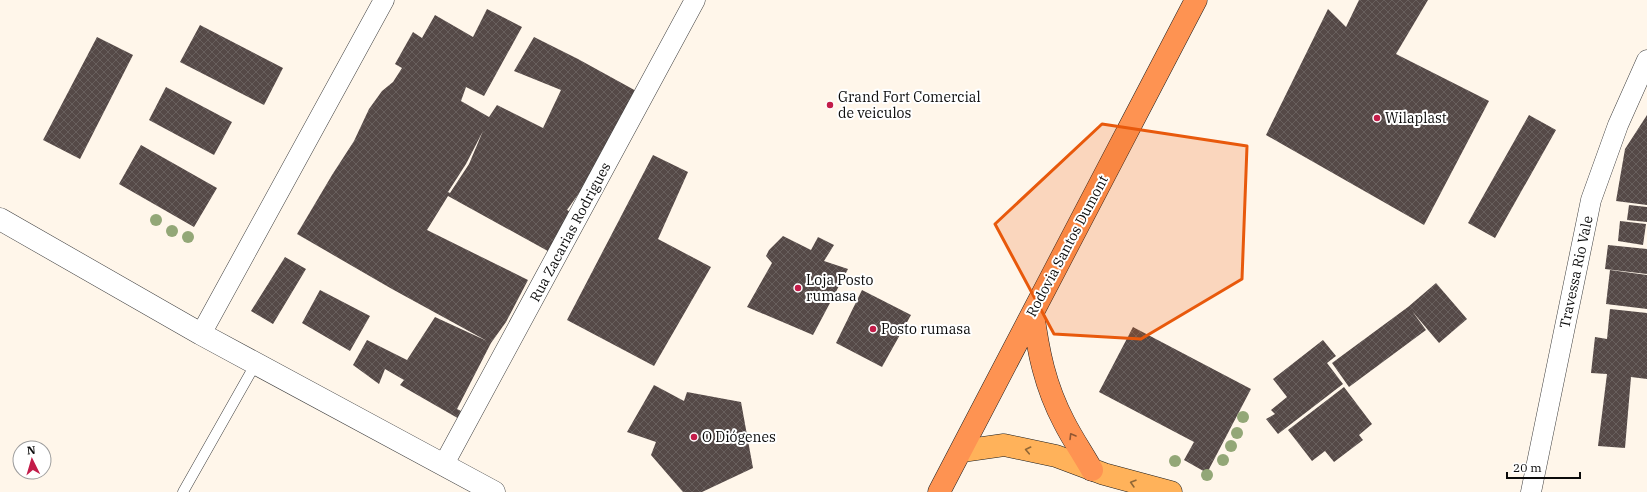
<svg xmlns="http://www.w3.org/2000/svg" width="1647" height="492" font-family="'IBM Plex Serif',serif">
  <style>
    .building { fill: url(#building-cross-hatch); fill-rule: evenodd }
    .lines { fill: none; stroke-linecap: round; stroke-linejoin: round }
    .service-casing { stroke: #3e3e3e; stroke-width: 11 }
    .minor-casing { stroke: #3e3e3e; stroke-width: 21 }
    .tertiary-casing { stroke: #3e3e3e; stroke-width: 23 }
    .primary-casing { stroke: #1c1c1c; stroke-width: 23 }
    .trunk-casing { stroke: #1c1c1c; stroke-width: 23 }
    .service { stroke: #fff; stroke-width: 10 }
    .minor { stroke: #fff; stroke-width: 20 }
    .tertiary { stroke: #fff; stroke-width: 22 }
    .primary { stroke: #ffb25a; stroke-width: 22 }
    .trunk { stroke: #fe9352; stroke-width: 22 }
    .tree { fill: #93a777 }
    .oneway { stroke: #915632 }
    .oneway2 { stroke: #916736 }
    .marked { fill: #e8590c; fill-opacity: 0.2; stroke: #e8590c; stroke-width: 3; stroke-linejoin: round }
    .poi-dot { fill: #c31c49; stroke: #fff; stroke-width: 1.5 }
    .labels { text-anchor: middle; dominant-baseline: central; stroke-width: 4; stroke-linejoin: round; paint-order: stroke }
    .poi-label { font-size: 14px; fill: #0b0b0b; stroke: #fff; text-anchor: start }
    .street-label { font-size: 14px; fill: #0b0b0b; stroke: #fff }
  </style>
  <defs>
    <pattern id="building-cross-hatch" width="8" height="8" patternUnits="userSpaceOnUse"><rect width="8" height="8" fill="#554947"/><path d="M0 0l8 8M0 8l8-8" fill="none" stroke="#685f5d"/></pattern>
  </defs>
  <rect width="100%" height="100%" fill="#fff6ea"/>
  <path class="building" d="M 1359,0 L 1428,0 L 1396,54 L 1489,101 L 1424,225 L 1266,135 L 1328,9 L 1346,27 Z
    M 487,9 L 522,27 L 484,96 L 466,87 L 461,101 L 489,117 L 497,105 L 543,128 L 561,90 L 514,71 L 534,37 L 578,59 L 638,92 L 589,179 L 567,210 L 576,215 L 555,255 L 448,196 L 427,230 L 528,280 L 506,322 L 491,343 L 457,409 L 465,413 L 461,420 L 400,385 L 404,380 L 385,369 L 379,384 L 353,365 L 367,340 L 407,360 L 435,317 L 487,341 L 392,289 L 297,234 L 332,175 L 354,141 L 369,109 L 382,91 L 393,82 L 402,68 L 395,64 L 413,32 L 422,38 L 435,15 L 473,37 ZM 483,131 L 469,164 L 450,193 L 448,192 L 466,164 Z
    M 200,25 L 283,68 L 264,105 L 180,62 Z
    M 97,37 L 133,55 L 80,159 L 43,140 Z
    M 166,87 L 232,122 L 214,155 L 149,120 Z
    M 1529,115 L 1556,130 L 1495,238 L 1468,223 Z
    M 1647,115 L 1647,205 L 1616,201 L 1625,149 Z
    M 141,145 L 217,188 L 194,227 L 119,184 Z
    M 653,155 L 688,172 L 658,239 L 711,267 L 654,366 L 567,320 Z
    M 1629,205 L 1647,207 L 1647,222 L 1627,220 Z
    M 1620,221 L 1646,224 L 1643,245 L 1618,241 Z
    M 783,236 L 811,250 L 818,237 L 834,245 L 824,261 L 848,269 L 813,335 L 747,307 L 772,263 L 766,256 L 769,250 Z
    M 1608,245 L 1647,249 L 1647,274 L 1605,269 Z
    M 285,257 L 306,269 L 273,324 L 251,311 Z
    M 1610,270 L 1647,275 L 1647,309 L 1606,304 Z
    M 1436,283 L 1467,319 L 1439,343 L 1412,311 L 1426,330 L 1349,387 L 1332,363 L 1408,307 Z
    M 320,290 L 370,316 L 350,351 L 302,323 Z
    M 862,290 L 911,315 L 882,367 L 836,343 Z
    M 1610,309 L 1647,313 L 1647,379 L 1631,377 L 1625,448 L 1598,446 L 1607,374 L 1591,373 L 1595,337 L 1607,339 Z
    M 1133,327 L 1251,389 L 1207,473 L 1184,460 L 1194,442 L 1099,392 Z
    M 1323,340 L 1336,356 L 1327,363 L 1343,384 L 1278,434 L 1266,419 L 1275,414 L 1271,410 L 1287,397 L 1273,379 Z
    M 654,385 L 684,401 L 687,392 L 741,402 L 753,468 L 702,492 L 683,492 L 651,455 L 656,442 L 627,432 Z
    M 1344,387 L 1372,424 L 1359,435 L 1363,440 L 1334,462 L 1325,451 L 1312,461 L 1288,430 Z"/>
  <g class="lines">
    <g class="service-casing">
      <path id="service" d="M 183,492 L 256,363"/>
    </g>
    <g class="minor-casing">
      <path id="minor" d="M 201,334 L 384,0
        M 444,464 L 695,0
        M 1531,492 L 1591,200 L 1618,125 L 1647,60"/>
    </g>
    <g class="tertiary-casing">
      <path id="tertiary" d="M 0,219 L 201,334 L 494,492"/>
    </g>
    <g class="primary-casing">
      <path id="primary" d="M 962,451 L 1004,445 L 1056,456 L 1104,474 L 1171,492"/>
    </g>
    <g class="trunk-casing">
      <path id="trunk" d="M 1033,312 C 1038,351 1045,386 1064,422 C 1072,438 1083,454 1092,470
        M 939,492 L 1196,0"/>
    </g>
    <use href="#service" class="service"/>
    <use href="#minor" class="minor"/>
    <use href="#tertiary" class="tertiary"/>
    <use href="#primary" class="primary"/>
    <use href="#trunk" class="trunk"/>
  </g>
  <g class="tree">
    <circle cx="156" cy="220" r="6"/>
    <circle cx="172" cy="231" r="6"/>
    <circle cx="188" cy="237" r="6"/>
    <circle cx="1243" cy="417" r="6"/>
    <circle cx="1237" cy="433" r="6"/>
    <circle cx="1231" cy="446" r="6"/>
    <circle cx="1223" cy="460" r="6"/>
    <circle cx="1175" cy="461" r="6"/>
    <circle cx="1207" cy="475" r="6"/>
  </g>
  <defs><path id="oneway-chevron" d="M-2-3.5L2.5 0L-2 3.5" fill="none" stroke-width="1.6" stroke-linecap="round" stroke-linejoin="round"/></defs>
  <use class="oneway" href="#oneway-chevron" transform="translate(1072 436) rotate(-121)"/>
  <g class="oneway2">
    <use href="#oneway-chevron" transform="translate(1028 450) rotate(-168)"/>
    <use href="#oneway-chevron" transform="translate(1133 483) rotate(-164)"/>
  </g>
  <path class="marked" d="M 1102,124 L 1247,146 L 1242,279 L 1141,339 L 1054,334 L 995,224 Z"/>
  <g class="poi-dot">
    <circle cx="830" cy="105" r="4"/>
    <circle cx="1377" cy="118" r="4"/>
    <circle cx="798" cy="288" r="4"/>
    <circle cx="873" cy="329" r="4"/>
    <circle cx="694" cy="437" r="4"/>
  </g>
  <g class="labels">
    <g class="poi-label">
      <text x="838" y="97">Grand Fort Comercial<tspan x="838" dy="16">de veiculos</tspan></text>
      <text x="1385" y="118">Wilaplast</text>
      <text x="806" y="280">Loja Posto<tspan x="806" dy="16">rumasa</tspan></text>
      <text x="881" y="329">Posto rumasa</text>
      <text x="702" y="437">O Diógenes</text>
    </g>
    <g class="street-label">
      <text transform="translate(570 232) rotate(-62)">Rua Zacarias Rodrigues</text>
      <text transform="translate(1067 246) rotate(-62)">Rodovia Santos Dumont</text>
      <text transform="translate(1576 272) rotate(-78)">Travessa Rio Vale</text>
    </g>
  </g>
  <g transform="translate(32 460) rotate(355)"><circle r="19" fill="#ffffff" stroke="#9d9d9d"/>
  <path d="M0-3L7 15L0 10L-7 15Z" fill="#c31c49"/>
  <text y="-6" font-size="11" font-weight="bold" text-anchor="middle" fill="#0b0b0b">N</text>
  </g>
  <path d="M1507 472v6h73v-6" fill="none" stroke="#0b0b0b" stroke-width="2"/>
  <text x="1513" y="472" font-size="12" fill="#0b0b0b" stroke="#ffffff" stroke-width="3" paint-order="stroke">20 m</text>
</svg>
